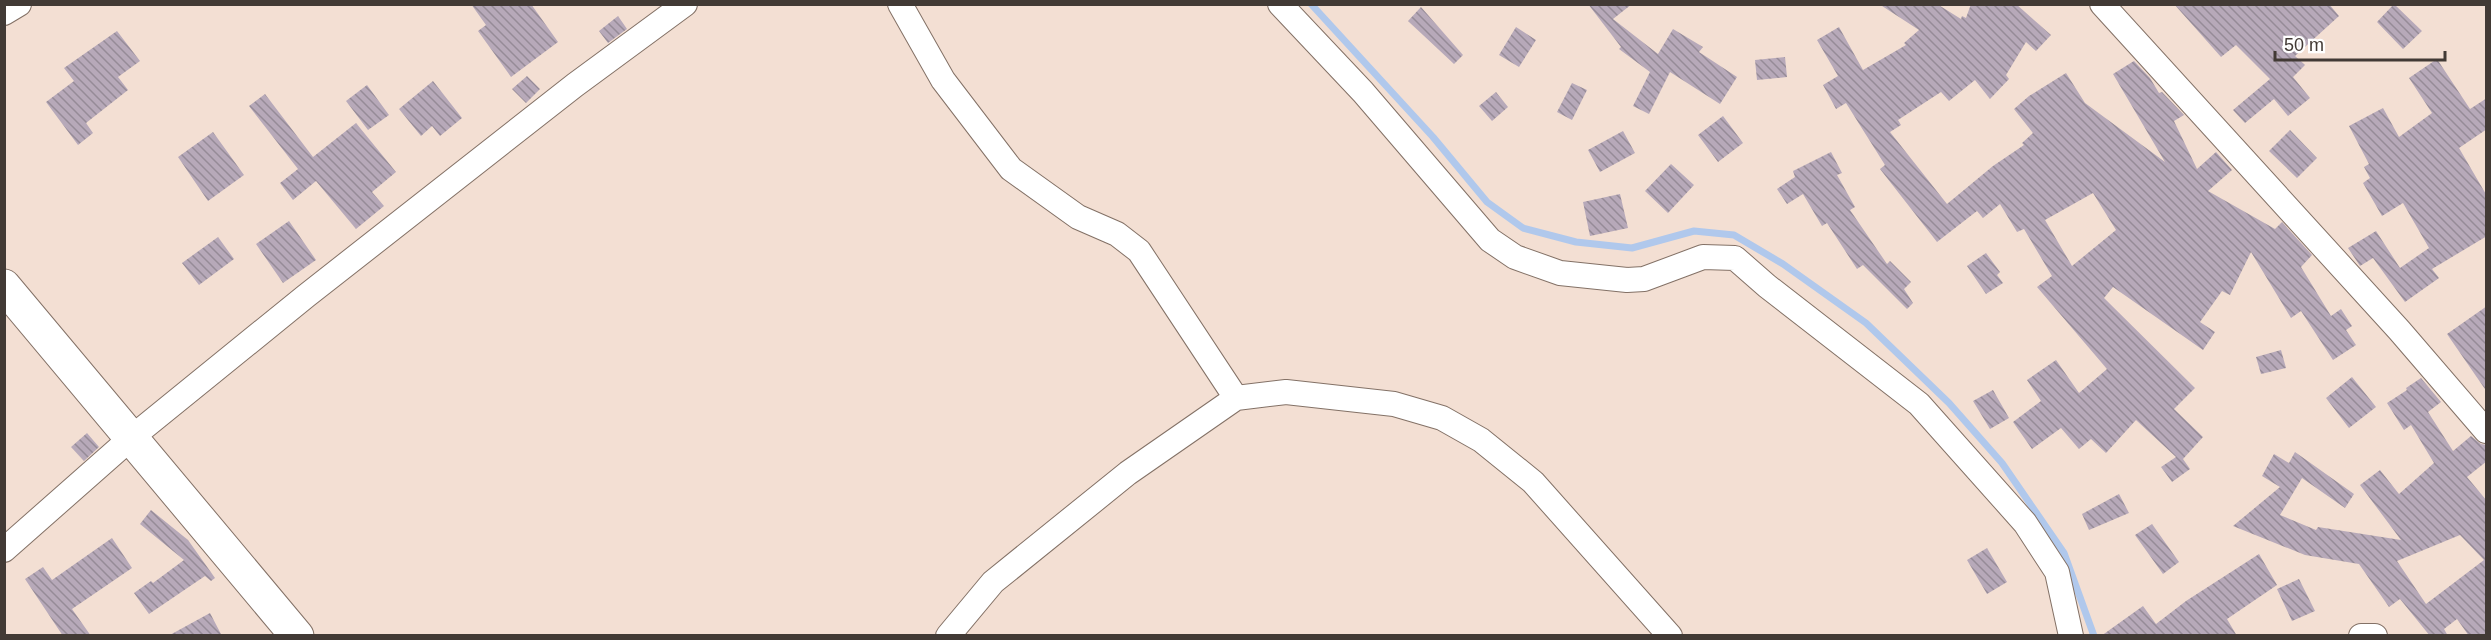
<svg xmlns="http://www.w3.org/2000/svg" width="2491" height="640" font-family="Arial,sans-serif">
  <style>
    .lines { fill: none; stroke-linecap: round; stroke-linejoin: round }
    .stream { stroke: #b0c8ec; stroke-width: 7 }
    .building { fill: url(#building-back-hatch); fill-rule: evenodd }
    .minor-casing { stroke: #837166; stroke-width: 26 }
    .secondary-casing { stroke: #837166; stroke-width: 35 }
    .minor { stroke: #fff; stroke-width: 24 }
    .secondary { stroke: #fff; stroke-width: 33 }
  </style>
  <defs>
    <pattern id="building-back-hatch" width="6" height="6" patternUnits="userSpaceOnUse" patternTransform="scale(1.5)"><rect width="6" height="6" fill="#b7a9b9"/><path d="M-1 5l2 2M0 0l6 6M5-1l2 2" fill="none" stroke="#968b97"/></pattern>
  </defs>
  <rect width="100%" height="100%" fill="#f3dfd3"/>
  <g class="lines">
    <path class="stream" d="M 1311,4 L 1433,137 L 1487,202 L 1523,228 L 1576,242 L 1632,248 L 1694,231 L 1734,235 L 1783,264 L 1866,323 L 1949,403 L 2002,463 L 2064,553 L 2094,636"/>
  </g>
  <path class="building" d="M 471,4 L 531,4 L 558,42 L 511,77 L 478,31 L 486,25 Z
    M 1588,4 L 1632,4 L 1613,19 L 1658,54 L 1673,29 L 1703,47 L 1699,52 L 1737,77 L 1720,104 L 1670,72 L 1649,114 L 1633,106 L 1650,72 L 1619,49 L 1621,47 Z
    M 1879,4 L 1937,4 L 1961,19 L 1962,16 L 1966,18 L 1971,4 L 2016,4 L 2051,35 L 2036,51 L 2026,42 L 2006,75 L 2009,79 L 1990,99 L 1975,80 L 1949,101 L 1941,92 L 1898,120 L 1901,125 L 1890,132 L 1947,204 L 1993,166 L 2024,145 L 2022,143 L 2033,133 L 2014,109 L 2029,96 L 2066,73 L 2085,103 L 2165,162 L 2113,74 L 2134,61 L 2150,78 L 2159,93 L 2162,92 L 2184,115 L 2174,121 L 2197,169 L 2216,152 L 2232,170 L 2208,191 L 2275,229 L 2282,222 L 2312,255 L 2301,267 L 2331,316 L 2341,309 L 2352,326 L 2346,330 L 2356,345 L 2333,360 L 2301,311 L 2291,318 L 2251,252 L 2230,295 L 2222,291 L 2200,322 L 2215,332 L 2203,350 L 2113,287 L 2104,298 L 2195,388 L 2174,409 L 2203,437 L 2183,459 L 2190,469 L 2172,482 L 2161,467 L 2176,457 L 2136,420 L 2106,453 L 2091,439 L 2079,449 L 2061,428 L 2032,449 L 2013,422 L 2041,401 L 2027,380 L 2056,360 L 2079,393 L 2107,369 L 2037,287 L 2052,276 L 2024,229 L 2017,232 L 2000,204 L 1983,218 L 1977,211 L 1937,242 L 1880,169 L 1885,165 L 1846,103 L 1836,109 L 1823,85 L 1838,76 L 1817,40 L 1839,27 L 1863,70 L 1906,45 L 1904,43 L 1919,30 ZM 2093,193 L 2116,230 L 2072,266 L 2045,220 Z
    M 2174,4 L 2329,4 L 2339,16 L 2295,56 L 2305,65 L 2293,77 L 2310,98 L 2288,116 L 2274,99 L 2245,123 L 2233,110 L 2270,79 L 2236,45 L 2221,57 Z
    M 2394,4 L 2422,31 L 2403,49 L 2377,22 Z
    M 1421,7 L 1463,55 L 1454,64 L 1408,21 Z
    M 618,16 L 627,29 L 608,43 L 599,31 Z
    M 1516,27 L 1536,40 L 1519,67 L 1499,55 Z
    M 117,31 L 140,61 L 118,77 L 128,90 L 86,123 L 93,133 L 78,145 L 46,102 L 74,81 L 64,68 Z
    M 1785,57 L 1787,77 L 1757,80 L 1755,60 Z
    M 2437,59 L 2470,109 L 2487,98 L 2487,129 L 2459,148 L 2487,196 L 2487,236 L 2432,269 L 2439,278 L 2405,302 L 2373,258 L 2360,266 L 2348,248 L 2376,231 L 2400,268 L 2429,248 L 2403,203 L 2382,216 L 2363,183 L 2370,178 L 2364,167 L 2369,164 L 2349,126 L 2383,108 L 2399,137 L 2432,113 L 2409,78 Z
    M 527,76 L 540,89 L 526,103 L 512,89 Z
    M 433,81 L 462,118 L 440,136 L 432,126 L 421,136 L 399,109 Z
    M 1572,83 L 1587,90 L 1572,120 L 1557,112 Z
    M 367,85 L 389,115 L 368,130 L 346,101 Z
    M 1496,92 L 1508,107 L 1492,121 L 1479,106 Z
    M 265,94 L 313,157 L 356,123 L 396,172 L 372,192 L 384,206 L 356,229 L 316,181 L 293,200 L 280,183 L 298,169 L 249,106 Z
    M 1723,116 L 1743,143 L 1718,162 L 1698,135 Z
    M 2290,130 L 2317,158 L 2297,178 L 2269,151 Z
    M 1623,131 L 1635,153 L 1600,172 L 1588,150 Z
    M 213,132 L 244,175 L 208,201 L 178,157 Z
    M 1831,152 L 1842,173 L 1837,175 L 1855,207 L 1850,210 L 1887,264 L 1890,261 L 1911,282 L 1904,289 L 1913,303 L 1907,309 L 1863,265 L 1857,269 L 1827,223 L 1822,226 L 1803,194 L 1787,204 L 1777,189 L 1795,177 L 1793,171 Z
    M 1671,164 L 1694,185 L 1668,213 L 1645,191 Z
    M 1620,194 L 1628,228 L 1590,236 L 1583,202 Z
    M 289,221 L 316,260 L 283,283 L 256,244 Z
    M 218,237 L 234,259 L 199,285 L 182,263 Z
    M 1986,253 L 2000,272 L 1997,275 L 2003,283 L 1986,294 L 1967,266 Z
    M 2487,306 L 2487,392 L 2447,334 Z
    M 2281,350 L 2286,368 L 2261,374 L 2256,357 Z
    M 2352,377 L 2376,407 L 2349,428 L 2326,398 Z
    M 2421,378 L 2441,402 L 2428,412 L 2453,451 L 2471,436 L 2481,444 L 2487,445 L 2487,461 L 2467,477 L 2487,501 L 2487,636 L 2469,636 L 2457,619 L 2444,629 L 2448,636 L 2430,636 L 2400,599 L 2389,607 L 2359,564 L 2305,555 L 2233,526 L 2280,487 L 2262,476 L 2274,454 L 2289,463 L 2295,452 L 2354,494 L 2345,508 L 2302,478 L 2280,515 L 2316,530 L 2318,527 L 2401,540 L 2360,485 L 2380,470 L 2399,494 L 2434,463 L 2411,425 L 2404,430 L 2387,403 L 2407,390 L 2406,388 ZM 2460,535 L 2484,560 L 2426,604 L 2397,561 Z
    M 1993,390 L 2009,418 L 1990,429 L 1973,401 Z
    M 87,433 L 99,447 L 84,461 L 71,447 Z
    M 2119,494 L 2129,513 L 2089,530 L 2082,514 Z
    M 151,510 L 188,540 L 215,578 L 211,581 L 205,576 L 149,614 L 134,593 L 151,581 L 153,583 L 184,560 L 140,524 Z
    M 2152,524 L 2179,562 L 2163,574 L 2135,535 Z
    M 112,538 L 132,568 L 72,609 L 91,636 L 63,636 L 25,579 L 43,567 L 52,580 Z
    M 1987,548 L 2007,582 L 1987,594 L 1967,560 Z
    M 2259,554 L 2277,585 L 2227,619 L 2237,636 L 2101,636 L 2143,606 L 2156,624 L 2186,601 Z
    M 2299,579 L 2315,611 L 2292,621 L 2277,589 Z
    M 210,613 L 222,636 L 168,636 Z"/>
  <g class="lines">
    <g class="minor-casing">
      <path id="minor" d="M 900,4 L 943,80 L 1011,169 L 1078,217 L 1117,234 L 1139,251 L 1236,398
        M 1280,4 L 1363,92 L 1490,240 L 1515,257 L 1560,273 L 1627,280 L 1644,279 L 1703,257 L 1735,258 L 1767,286 L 1919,404 L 2025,523 L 2057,572 L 2071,636
        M 2102,4 L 2399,330 L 2486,431
        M 4,13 L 19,4
        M 4,550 L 131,438 L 306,296 L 575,85 L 685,4
        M 948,636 L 993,582 L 1128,473 L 1236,398 L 1286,392 L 1394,404 L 1442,418 L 1481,440 L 1533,482 L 1670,636
        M 2361,636 L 2375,636"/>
    </g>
    <g class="secondary-casing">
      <path id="secondary" d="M 4,286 L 297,636"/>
    </g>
    <use href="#minor" class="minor"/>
    <use href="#secondary" class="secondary"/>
  </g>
  <rect width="2491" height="640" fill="none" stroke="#423a35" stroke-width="12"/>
  <path d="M2275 51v9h170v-9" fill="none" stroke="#423a35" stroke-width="3"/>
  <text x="2284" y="51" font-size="18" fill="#423a35" stroke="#ffffff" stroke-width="4.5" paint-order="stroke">50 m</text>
</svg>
